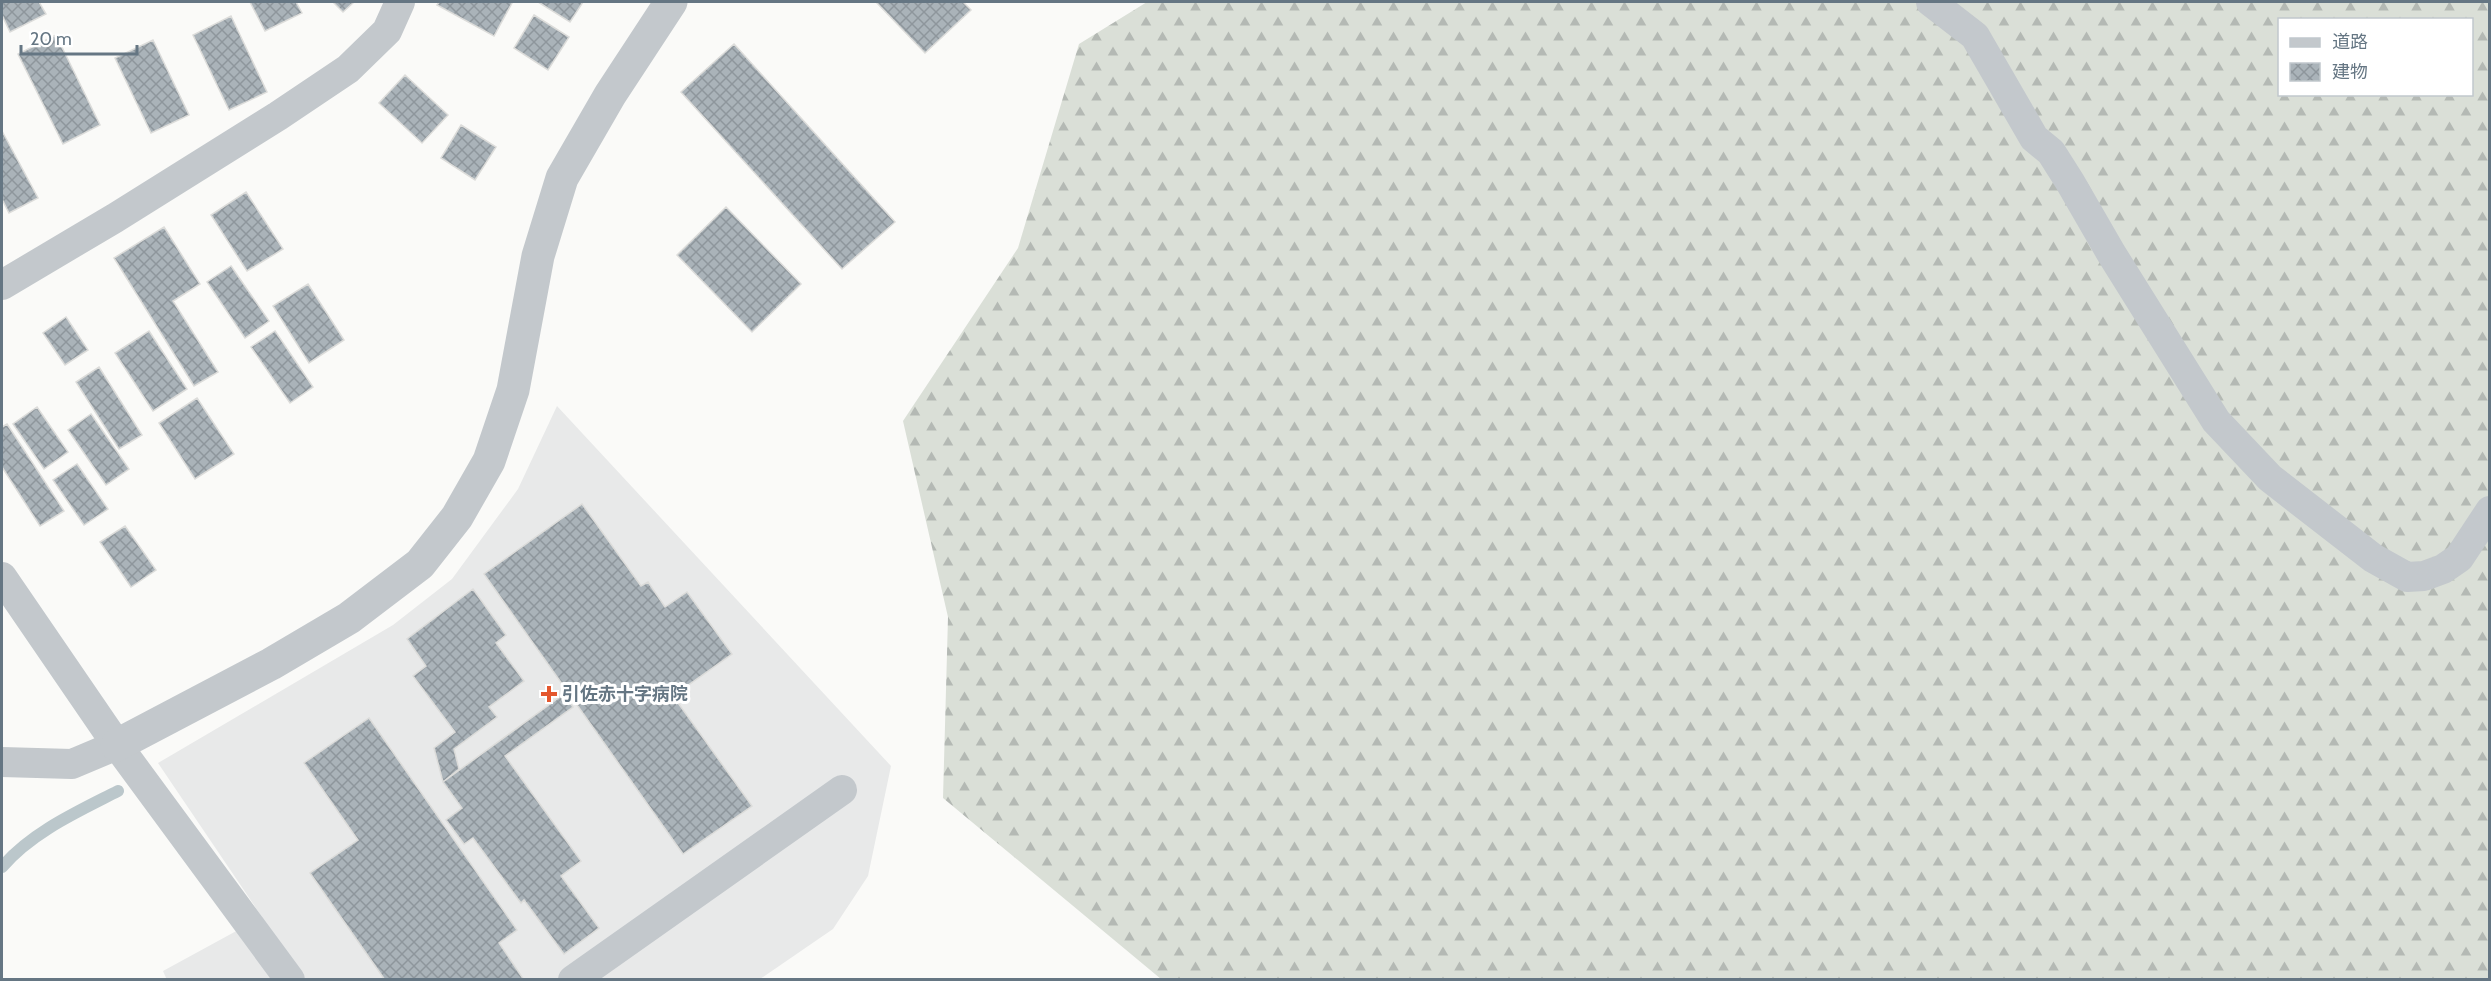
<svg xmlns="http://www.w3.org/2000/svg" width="2491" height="981" font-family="Cabin,'Noto Sans JP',sans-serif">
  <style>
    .built { fill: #e8e9e9 }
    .forest { fill: url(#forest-firs); fill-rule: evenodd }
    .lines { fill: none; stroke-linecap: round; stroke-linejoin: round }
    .stream { stroke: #bbc7cb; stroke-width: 12 }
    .building { fill: url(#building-cross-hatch); stroke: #dcdcda; stroke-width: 1.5 }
    .minor { stroke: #c3c8cc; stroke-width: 30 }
    .tertiary { stroke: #c3c8cc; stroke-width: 33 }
    .poi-dot { fill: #e4572e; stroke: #fff; stroke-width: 2 }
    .labels { text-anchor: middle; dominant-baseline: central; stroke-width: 6; stroke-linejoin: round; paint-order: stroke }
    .poi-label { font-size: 18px; font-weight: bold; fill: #657683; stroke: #fff; text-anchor: start }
  </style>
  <defs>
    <pattern id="forest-firs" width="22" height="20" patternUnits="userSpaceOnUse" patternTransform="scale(1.5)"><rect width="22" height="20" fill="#dadfd7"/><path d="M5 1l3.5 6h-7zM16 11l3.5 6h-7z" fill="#b4b9b4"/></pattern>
    <pattern id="building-cross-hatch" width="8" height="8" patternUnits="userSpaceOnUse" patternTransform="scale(1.5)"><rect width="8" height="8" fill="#aab3b9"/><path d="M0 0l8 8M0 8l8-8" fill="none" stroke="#8e969c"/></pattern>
  </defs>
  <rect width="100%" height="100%" fill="#fafaf8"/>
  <path class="built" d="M 557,406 L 891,766 L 868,876 L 833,929 L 760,979 L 167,980 L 163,971 L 262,917 L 158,763 L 393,625 L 452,579 L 518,489 Z"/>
  <path class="forest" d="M 1147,2 L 2489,2 L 2489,979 L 1161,979 L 943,798 L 948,617 L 903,421 L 1018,248 L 1079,44 ZM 2280,20 L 2472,20 L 2472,94 L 2280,94 Z"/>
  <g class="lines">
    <path class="stream" d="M 2,867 C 32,832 77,812 118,791"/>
  </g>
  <path class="building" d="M 2,2 L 39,2 L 46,14 L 10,32 L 2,15 Z
    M 250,2 L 296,2 L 302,13 L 265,31 Z
    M 333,2 L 354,2 L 343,12 Z
    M 439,2 L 510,2 L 512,3 L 494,36 L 437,5 Z
    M 538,2 L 583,2 L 570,22 Z
    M 876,2 L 963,2 L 971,10 L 925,53 Z
    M 534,15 L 569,37 L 548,70 L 514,48 Z
    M 231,16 L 267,92 L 229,110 L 193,35 Z
    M 56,35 L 100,125 L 63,144 L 18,54 Z
    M 153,40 L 189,115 L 151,133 L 115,58 Z
    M 734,44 L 895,222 L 842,269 L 681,92 Z
    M 405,75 L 448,115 L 422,143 L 379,103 Z
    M 461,125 L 496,147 L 475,180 L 441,158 Z
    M 2,131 L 38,198 L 9,213 L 2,199 Z
    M 246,192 L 283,249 L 247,271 L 211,215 Z
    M 726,207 L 801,284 L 752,332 L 677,255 Z
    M 164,227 L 200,284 L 173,301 L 218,372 L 194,386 L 114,258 Z
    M 231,266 L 269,321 L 245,338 L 207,282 Z
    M 308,284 L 344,340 L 309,363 L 273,306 Z
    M 66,317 L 88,350 L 65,365 L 43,333 Z
    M 149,331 L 187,389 L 153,411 L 115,353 Z
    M 275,331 L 313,387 L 290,403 L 251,347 Z
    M 99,367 L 142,435 L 119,449 L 76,382 Z
    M 197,398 L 234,454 L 195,479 L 159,423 Z
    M 37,407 L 68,452 L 44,469 L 13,424 Z
    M 91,414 L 129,469 L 106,485 L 68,430 Z
    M 7,424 L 64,511 L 40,526 L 2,467 L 2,427 Z
    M 77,464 L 108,509 L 84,525 L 53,480 Z
    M 582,504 L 641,586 L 648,582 L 665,607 L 687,592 L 732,654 L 673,696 L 752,806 L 683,854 L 484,574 Z
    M 125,526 L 156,570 L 131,587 L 100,542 Z
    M 473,589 L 506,635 L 496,643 L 524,681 L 489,707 L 497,717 L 454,749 L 459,769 L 443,782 L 434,748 L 455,732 L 413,676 L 426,666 L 407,639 Z
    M 564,694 L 573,707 L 505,756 L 581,861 L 561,876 L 599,928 L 564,954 L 524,900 L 521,903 L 473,838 L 464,844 L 446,820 L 462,808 L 443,782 Z
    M 369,718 L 517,930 L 499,943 L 524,980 L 385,980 L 310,873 L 358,840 L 304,763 Z"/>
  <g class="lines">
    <path class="minor" d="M 1931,2 L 1975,36 L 2034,138 L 2051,152 L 2070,182 L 2111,253 L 2216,421 L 2270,478 L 2373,558 L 2407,577 L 2424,576 L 2443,569 L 2459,558 L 2490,511
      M 2,285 L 115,218 L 278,116 L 348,69 L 387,31 L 400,2
      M 2,577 L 117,745 L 290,980
      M 2,762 L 72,764 L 117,745
      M 573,980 L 842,790"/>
    <path class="tertiary" d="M 117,745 L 271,664 L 349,618 L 420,564 L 457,517 L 489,461 L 513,390 L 538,256 L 562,178 L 610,95 L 671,2"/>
  </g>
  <path class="poi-dot" d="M546 685h6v6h6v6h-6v6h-6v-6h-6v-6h6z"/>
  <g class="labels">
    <g class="poi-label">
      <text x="562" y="694">引佐赤十字病院</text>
    </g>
  </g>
  <rect width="2491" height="981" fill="none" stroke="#657683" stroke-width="6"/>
  <rect x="2278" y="18" width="195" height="78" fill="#ffffff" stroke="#c1c8cd" stroke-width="1.5"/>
  <rect x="2290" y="38" width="30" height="9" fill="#c3c8cc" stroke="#c1c8cd" stroke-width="1.5"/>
  <text x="2332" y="48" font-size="18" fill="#657683">道路</text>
  <rect x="2290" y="63" width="30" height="18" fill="url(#building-cross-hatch)" stroke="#c1c8cd" stroke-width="1.5"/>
  <text x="2332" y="78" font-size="18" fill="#657683">建物</text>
  <path d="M21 45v9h116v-9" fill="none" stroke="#657683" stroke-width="3"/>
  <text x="30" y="45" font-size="18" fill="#657683" stroke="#ffffff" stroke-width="4.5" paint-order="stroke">20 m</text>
</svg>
